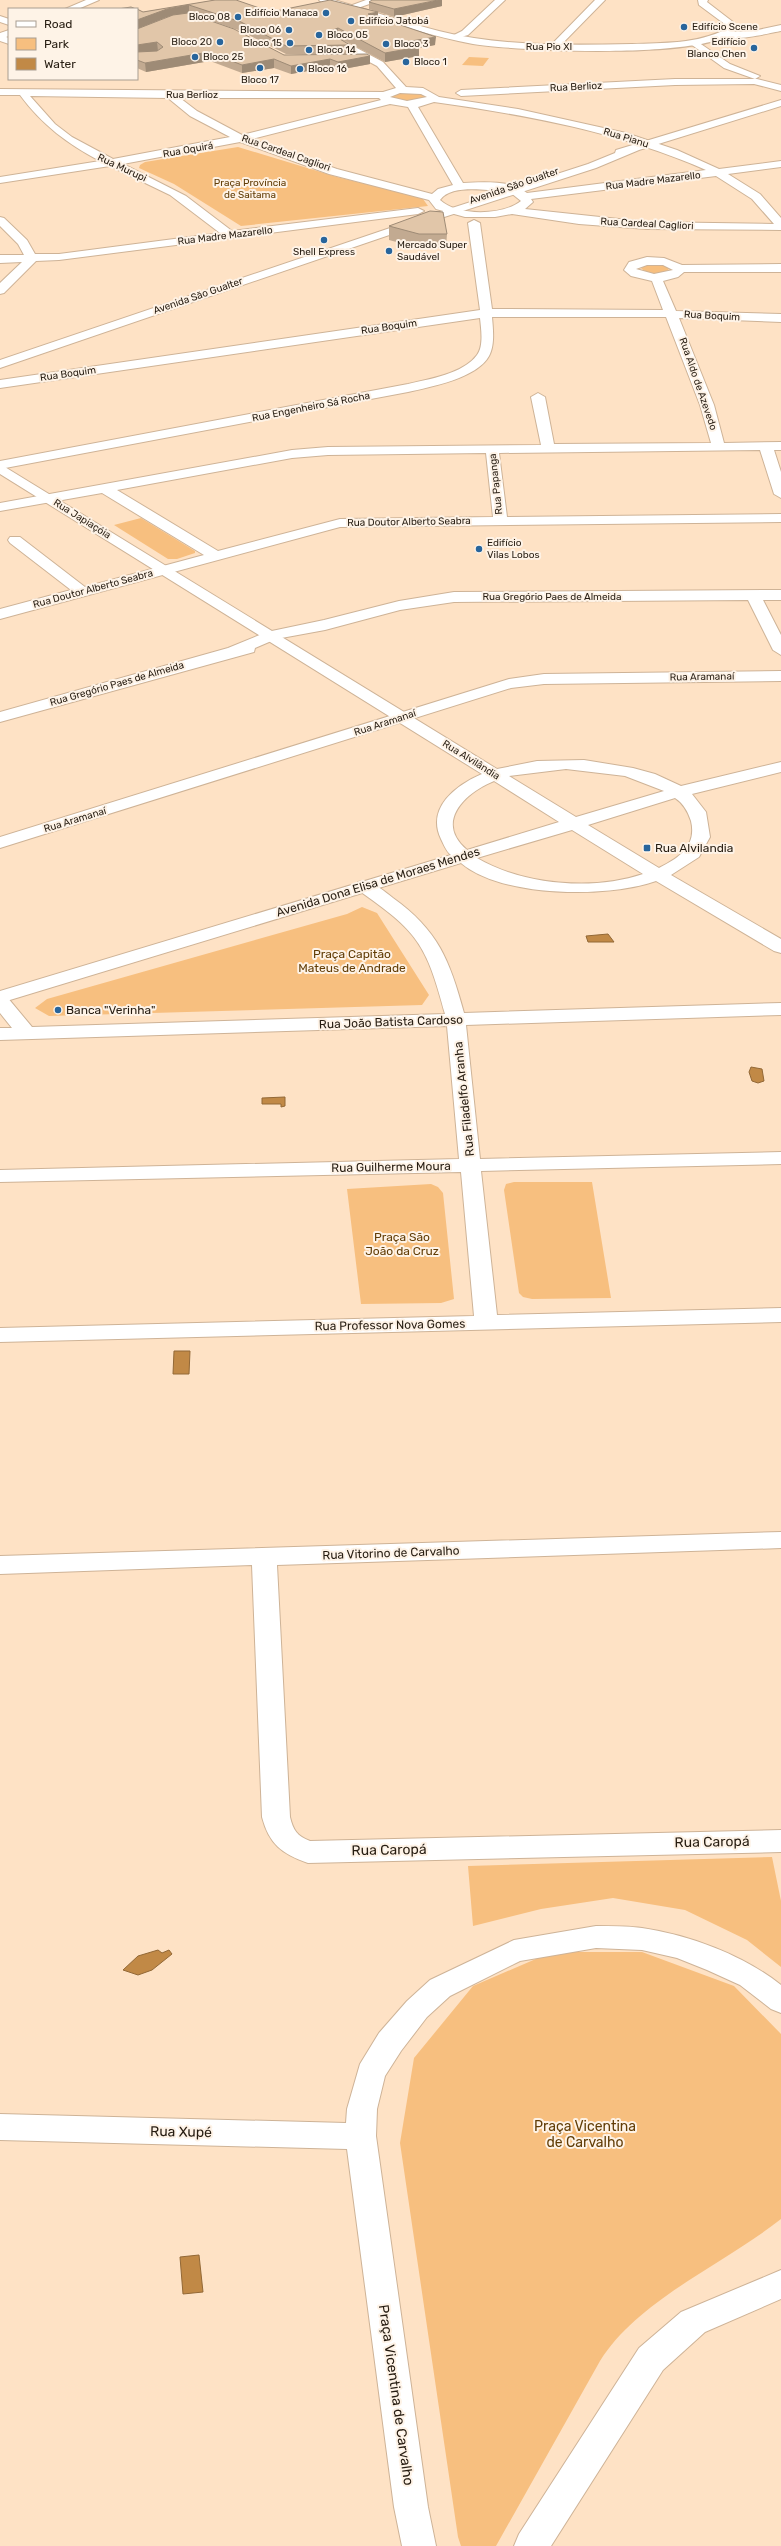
<svg xmlns="http://www.w3.org/2000/svg" width="781" height="2546" font-family="Rubik,sans-serif">
  <style>
    .green { fill: #f7bf7f }
    .water { fill: #c18946; stroke: #926836 }
    .lines { fill: none; stroke-linecap: round; stroke-linejoin: round }
    .street-casing { stroke: #ceb397; stroke-width: 2 }
    .secondary-casing { stroke: #ceb397; stroke-width: 2 }
    .street { fill: #fff; fill-rule: evenodd }
    .secondary { fill: #fff; fill-rule: evenodd }
    .wall { fill: #c2aa91; fill-rule: evenodd }
    .shaded-wall { fill: #9e8b76 }
    .building { fill: #e1c6a9; stroke: #9e8b76 }
    .poi-dot { fill: #28659c; stroke: #fef3e7; stroke-width: 1.5 }
    .labels { text-anchor: middle; dominant-baseline: central; stroke-width: 4; stroke-linejoin: round; paint-order: stroke }
    .far-poi-label { font-size: 10px; fill: #261c11; stroke: #fef3e7; text-anchor: start }
    .far-street-label { font-size: 10px; fill: #261c11; stroke: #fef3e7 }
    .far-park-label { font-size: 10px; fill: #623d06; stroke: #fef3e7 }
    .poi-label { font-size: 12px; fill: #261c11; stroke: #fef3e7; text-anchor: start }
    .street-label { font-size: 12px; fill: #261c11; stroke: #fef3e7 }
    .park-label { font-size: 12px; fill: #623d06; stroke: #fef3e7 }
    .near-street-label { font-size: 14px; fill: #261c11; stroke: #fef3e7 }
    .near-park-label { font-size: 14px; fill: #623d06; stroke: #fef3e7 }
  </style>
  <rect width="100%" height="100%" fill="#fee2c5"/>
  <path class="green" d="M 469,57 L 489,58 L 483,66 L 462,65 Z
    M 401,92 L 421,93 L 428,97 C 418,103 400,103 391,97 Z
    M 238,147 L 337,177 L 411,195 L 423,199 L 428,206 L 241,226 L 174,184 L 139,168 L 140,165 L 145,162 Z
    M 650,264 L 665,266 L 669,269 C 663,276 647,275 641,268 Z
    M 141,518 L 195,551 L 195,553 L 177,559 L 168,559 L 114,525 Z
    M 362,907 L 377,913 L 429,995 L 422,1005 L 49,1016 L 35,1008 L 47,999 L 347,914 Z
    M 514,1182 L 592,1182 L 611,1298 L 532,1299 L 523,1297 L 519,1293 L 504,1190 L 506,1184 Z
    M 431,1184 L 438,1187 L 443,1193 L 454,1299 L 441,1303 L 361,1304 L 347,1189 Z
    M 772,1857 L 781,1901 L 781,1967 L 747,1940 L 685,1910 L 613,1898 L 541,1909 L 473,1926 L 468,1866 Z
    M 552,1952 L 642,1952 L 734,1986 L 781,2034 L 781,2219 C 724,2264 638,2300 600,2361 L 496,2546 L 461,2546 L 458,2537 L 400,2143 L 414,2058 L 473,1986 Z"/>
  <path class="water" d="M 608,934 L 614,942 L 588,942 L 586,936 Z
    M 751,1067 L 762,1069 L 764,1081 L 758,1083 L 752,1081 L 749,1072 Z
    M 285,1097 L 285,1106 L 281,1107 L 281,1104 L 262,1104 L 262,1098 Z
    M 174,1351 L 190,1351 L 189,1374 L 173,1374 Z
    M 158,1950 L 162,1953 L 169,1950 L 172,1954 L 152,1970 L 138,1975 L 123,1970 L 138,1956 Z
    M 199,2255 L 203,2292 L 183,2294 L 180,2257 Z"/>
  <g class="lines">
    <g class="street-casing">
      <path id="street" d="M 366,0 L 381,0 L 352,10 L 347,7 Z
        M 495,0 L 505,0 L 468,35 L 454,39 L 454,35 L 462,31 Z
        M 595,0 L 605,0 L 556,50 L 550,50 L 550,46 Z
        M 0,16 L 9,19 L 9,25 L 0,22 Z
        M 781,25 L 781,31 C 770,33 730,43 722,35 L 727,32 L 753,31 Z
        M 0,35 L 9,38 L 9,44 L 0,41 Z
        M 332,38 L 338,38 L 383,62 L 406,87 L 423,88 L 439,97 L 518,109 L 626,133 L 677,150 L 719,169 L 781,161 L 781,167 L 728,174 L 760,194 L 781,218 L 781,230 L 647,229 L 579,224 L 512,214 L 495,217 L 465,217 L 436,209 L 429,200 L 329,174 L 240,142 L 123,164 L 186,196 L 232,231 L 418,208 L 424,211 L 418,214 L 59,260 L 36,261 L 4,293 L 0,294 L 0,283 L 22,262 L 0,263 L 0,255 L 24,255 L 18,244 L 0,226 L 0,217 L 4,218 L 27,240 L 35,254 L 59,254 L 220,233 L 170,195 L 110,166 L 0,183 L 0,177 L 100,161 C 68,144 42,125 20,95 L 0,95 L 0,89 L 383,92 L 396,88 L 377,66 L 332,42 ZM 400,93 L 421,94 L 427,97 L 407,101 L 390,97 ZM 30,96 L 168,98 L 190,116 L 230,137 L 113,159 L 72,137 L 55,124 ZM 180,98 L 379,98 L 381,100 L 242,135 L 197,111 ZM 434,102 C 527,115 619,132 706,170 L 527,193 C 512,180 482,182 463,183 L 418,107 ZM 390,104 L 408,107 L 453,185 L 438,189 L 432,194 L 337,169 L 252,139 ZM 716,176 L 752,199 L 774,224 L 647,222 L 525,209 L 533,202 L 531,199 ZM 488,190 L 511,193 L 521,201 C 502,216 457,216 440,200 C 449,187 474,189 488,190 Z
        M 695,40 L 730,64 L 760,76 L 755,79 L 724,68 L 692,45 L 690,43 Z
        M 675,79 L 757,79 L 781,85 L 781,91 L 754,84 L 675,85 L 461,96 L 456,93 L 461,90 Z
        M 474,220 L 480,223 L 492,309 L 663,310 L 652,281 L 631,276 L 624,270 L 629,262 L 647,257 L 664,258 L 682,265 L 781,264 L 781,272 L 684,272 L 678,277 L 663,281 L 676,311 L 781,314 L 781,322 L 679,318 L 714,405 L 724,443 L 781,442 L 781,450 L 774,450 L 781,472 L 781,498 L 774,494 L 760,450 L 499,453 L 507,517 L 781,514 L 781,522 L 340,527 L 0,619 L 0,609 L 71,590 L 10,543 L 8,540 L 10,537 L 20,537 L 85,587 L 204,555 L 102,493 L 0,511 L 0,503 L 292,450 L 328,447 L 541,445 L 531,397 L 538,393 L 545,397 L 554,444 L 711,443 L 700,405 L 666,317 L 492,317 C 493,329 495,345 489,356 C 477,378 431,387 408,392 L 0,469 L 0,461 L 408,384 C 429,379 463,374 477,355 C 484,346 481,328 480,318 L 0,388 L 0,380 L 480,310 L 468,223 ZM 647,265 L 663,265 L 673,270 L 654,274 L 636,269 ZM 486,453 L 493,517 L 340,519 L 218,551 L 117,490 L 292,458 L 328,455 Z
        M 781,590 L 781,600 L 763,600 L 781,635 L 781,655 L 773,650 L 748,600 L 454,602 L 400,610 L 325,630 L 276,639 L 255,648 L 254,652 L 0,722 L 0,712 L 228,648 L 267,632 L 324,620 L 399,601 L 454,592 Z
        M 781,671 L 781,681 L 544,684 L 511,688 L 0,848 L 0,837 L 509,679 L 544,674 Z
        M 364,881 C 375,883 384,891 393,898 C 438,930 450,961 464,1013 L 781,1003 L 781,1015 L 466,1025 L 480,1159 L 781,1152 L 781,1164 L 481,1171 L 497,1315 L 781,1308 L 781,1322 L 0,1342 L 0,1328 L 474,1316 L 461,1172 L 0,1182 L 0,1170 L 459,1159 L 447,1026 L 0,1040 L 0,1028 L 12,1028 L 0,1013 L 0,995 L 7,997 L 32,1027 L 445,1014 C 426,943 418,932 358,890 L 355,886 L 358,882 Z
        M 781,1532 L 781,1548 L 277,1565 L 290,1817 C 293,1830 297,1836 310,1841 L 781,1830 L 781,1852 L 308,1863 C 282,1854 269,1844 262,1817 L 252,1565 L 0,1574 L 0,1556 Z
        M 596,1926 C 611,1926 627,1926 642,1928 C 690,1935 743,1955 781,1985 L 781,2013 L 771,2009 L 740,1985 L 707,1970 L 677,1958 L 642,1950 L 596,1948 L 520,1961 L 450,1996 L 427,2017 L 401,2051 L 385,2076 L 377,2109 L 376,2136 L 428,2507 L 436,2546 L 402,2546 L 394,2507 L 347,2149 L 0,2140 L 0,2114 L 346,2123 L 347,2109 L 360,2064 L 379,2033 L 407,2001 L 430,1980 L 514,1940 Z
        M 781,2270 L 781,2299 L 705,2332 L 663,2370 L 551,2546 L 514,2546 L 519,2534 L 639,2348 L 681,2312 Z"/>
    </g>
    <g class="secondary-casing">
      <path id="secondary" d="M 86,0 L 99,0 L 78,9 L 65,9 Z
        M 319,0 L 334,0 C 381,13 427,31 474,38 C 526,46 580,45 632,44 C 663,43 698,44 726,29 L 726,25 L 699,5 L 698,0 L 708,0 L 707,2 L 733,22 L 736,30 C 710,60 515,51 473,44 C 434,37 397,24 359,13 C 349,10 327,8 319,0 Z
        M 9,30 L 9,36 L 0,39 L 0,33 Z
        M 781,100 L 781,106 L 639,150 L 596,168 L 401,231 L 0,368 L 0,360 L 393,227 L 588,164 L 615,153 L 616,150 Z
        M 0,464 L 497,769 L 537,761 L 584,760 L 633,768 L 655,774 L 681,786 L 781,762 L 781,772 L 692,794 L 706,812 L 710,837 L 699,857 L 671,875 L 781,939 L 781,953 L 774,951 L 656,881 C 608,898 502,898 461,863 L 0,1003 L 0,991 L 451,855 C 446,851 444,845 441,839 C 426,808 456,785 482,774 L 0,474 ZM 566,769 L 625,776 L 664,791 L 576,817 L 509,776 ZM 494,781 L 559,822 L 467,850 C 434,822 465,793 494,781 ZM 675,798 C 684,804 688,812 691,821 C 697,846 679,858 659,868 L 588,825 ZM 572,830 L 643,874 C 593,891 523,885 477,858 Z"/>
    </g>
    <use href="#street" class="street"/>
    <use href="#secondary" class="secondary"/>
  </g>
  <path class="wall" d="M 215,0 L 271,12 L 378,17 L 435,45 L 419,48 L 419,56 L 385,62 L 338,37 L 337,37 L 350,45 L 351,54 L 286,54 L 241,31 L 189,13 L 177,15 L 284,55 L 370,56 L 370,64 L 338,70 L 330,67 L 291,74 L 274,68 L 242,73 L 210,61 L 146,72 L 137,68 L 137,9 L 143,12 ZM 172,16 L 137,29 L 167,17 Z
    M 369,2 L 442,6 L 394,17 L 369,9 Z
    M 389,226 L 447,234 L 446,248 L 419,248 L 389,240 Z"/>
  <path class="shaded-wall" d="M 438,0 L 442,0 L 442,6 L 394,17 L 394,9 Z
    M 189,5 L 189,13 L 167,17 L 137,29 L 137,20 L 167,9 Z
    M 378,12 L 378,20 L 368,14 Z
    M 338,28 L 338,37 L 329,40 L 328,32 Z
    M 436,37 L 435,45 L 419,48 L 419,56 L 385,62 L 385,53 L 405,42 Z
    M 157,42 L 158,51 L 137,53 L 137,45 Z
    M 209,52 L 210,61 L 146,72 L 145,63 Z
    M 370,56 L 370,64 L 338,70 L 338,62 Z
    M 274,59 L 274,68 L 242,73 L 242,65 Z
    M 330,59 L 330,67 L 291,74 L 291,66 Z"/>
  <path class="building" d="M 215,0 L 236,0 L 271,12 L 330,0 L 378,12 L 368,14 L 436,37 L 405,42 L 419,47 L 385,53 L 338,28 L 328,32 L 350,45 L 286,46 L 241,22 L 189,5 L 167,9 L 137,20 L 137,9 L 143,12 Z
    M 372,0 L 438,0 L 394,9 L 369,2 Z
    M 131,7 L 136,9 L 118,9 Z
    M 188,13 L 234,29 L 284,55 L 367,54 L 370,56 L 338,62 L 330,59 L 291,66 L 274,59 L 242,65 L 209,52 L 145,63 L 137,60 L 137,52 L 157,51 L 163,47 L 157,42 L 137,45 L 137,29 L 173,15 Z
    M 430,211 L 443,212 L 447,234 L 419,234 L 389,226 Z"/>
  <g class="poi-dot">
    <circle cx="326" cy="13" r="4"/>
    <circle cx="238" cy="17" r="4"/>
    <circle cx="351" cy="21" r="4"/>
    <circle cx="684" cy="27" r="4"/>
    <circle cx="289" cy="30" r="4"/>
    <circle cx="319" cy="35" r="4"/>
    <circle cx="220" cy="42" r="4"/>
    <circle cx="290" cy="43" r="4"/>
    <circle cx="386" cy="44" r="4"/>
    <circle cx="754" cy="48" r="4"/>
    <circle cx="309" cy="50" r="4"/>
    <circle cx="195" cy="57" r="4"/>
    <circle cx="406" cy="62" r="4"/>
    <circle cx="260" cy="68" r="4"/>
    <circle cx="300" cy="69" r="4"/>
    <circle cx="324" cy="240" r="4"/>
    <circle cx="389" cy="251" r="4"/>
    <circle cx="479" cy="549" r="4"/>
    <rect x="643" y="844" width="8" height="8" rx="2"/>
    <circle cx="58" cy="1010" r="4"/>
  </g>
  <g class="labels">
    <g class="far-poi-label">
      <text x="318" y="13" text-anchor="end">Edifício Manaca</text>
      <text x="230" y="17" text-anchor="end">Bloco 08</text>
      <text x="359" y="21">Edifício Jatobá</text>
      <text x="692" y="27">Edifício Scene</text>
      <text x="281" y="30" text-anchor="end">Bloco 06</text>
      <text x="327" y="35">Bloco 05</text>
      <text x="212" y="42" text-anchor="end">Bloco 20</text>
      <text x="746" y="42" text-anchor="end">Edifício<tspan x="746" dy="12">Blanco Chen</tspan></text>
      <text x="282" y="43" text-anchor="end">Bloco 15</text>
      <text x="394" y="44">Bloco 3</text>
      <text x="317" y="50">Bloco 14</text>
      <text x="203" y="57">Bloco 25</text>
      <text x="414" y="62">Bloco 1</text>
      <text x="308" y="69">Bloco 16</text>
      <text x="260" y="80" text-anchor="middle">Bloco 17</text>
      <text x="397" y="245">Mercado Super<tspan x="397" dy="12">Saudável</tspan></text>
      <text x="324" y="252" text-anchor="middle">Shell Express</text>
      <text x="487" y="543">Edifício<tspan x="487" dy="12">Vilas Lobos</tspan></text>
    </g>
    <g class="far-street-label">
      <text x="549" y="47">Rua Pio XI</text>
      <text transform="translate(576 87) rotate(-3)">Rua Berlioz</text>
      <text x="192" y="95">Rua Berlioz</text>
      <text transform="translate(626 138) rotate(17)">Rua Pianu</text>
      <text transform="translate(188 150) rotate(-10)">Rua Oquirá</text>
      <text transform="translate(286 153) rotate(19)">Rua Cardeal Cagliori</text>
      <text transform="translate(122 168) rotate(25)">Rua Murupi</text>
      <text transform="translate(653 181) rotate(-7)">Rua Madre Mazarello</text>
      <text transform="translate(514 186) rotate(-19)">Avenida São Gualter</text>
      <text transform="translate(647 224) rotate(3)">Rua Cardeal Cagliori</text>
      <text transform="translate(225 236) rotate(-7)">Rua Madre Mazarello</text>
      <text transform="translate(198 296) rotate(-19)">Avenida São Gualter</text>
      <text transform="translate(712 316) rotate(3)">Rua Boquim</text>
      <text transform="translate(389 327) rotate(-8)">Rua Boquim</text>
      <text transform="translate(68 374) rotate(-8)">Rua Boquim</text>
      <text transform="translate(698 384) rotate(71)">Rua Aldo de Azevedo</text>
      <text transform="translate(311 407) rotate(-11)">Rua Engenheiro Sá Rocha</text>
      <text transform="translate(496 484) rotate(-96)">Rua Papanga</text>
      <text transform="translate(82 519) rotate(32)">Rua Japiaçóia</text>
      <text transform="translate(409 522) rotate(-1)">Rua Doutor Alberto Seabra</text>
      <text transform="translate(93 589) rotate(-15)">Rua Doutor Alberto Seabra</text>
      <text x="552" y="597">Rua Gregório Paes de Almeida</text>
      <text transform="translate(702 677) rotate(-1)">Rua Aramanaí</text>
      <text transform="translate(117 684) rotate(-16)">Rua Gregório Paes de Almeida</text>
      <text transform="translate(385 723) rotate(-18)">Rua Aramanaí</text>
      <text transform="translate(471 760) rotate(32)">Rua Alvilândia</text>
      <text transform="translate(75 820) rotate(-17)">Rua Aramanaí</text>
    </g>
    <g class="far-park-label">
      <text x="250" y="183">Praça Província<tspan x="250" dy="12">de Saitama</tspan></text>
    </g>
    <g class="poi-label">
      <text x="655" y="848">Rua Alvilandia</text>
      <text x="66" y="1010">Banca "Verinha"</text>
    </g>
    <g class="street-label">
      <text transform="translate(378 882) rotate(-17)">Avenida Dona Elisa de Moraes Mendes</text>
      <text transform="translate(391 1022) rotate(-2)">Rua João Batista Cardoso</text>
      <text transform="translate(464 1099) rotate(-96)">Rua Filadelfo Aranha</text>
      <text transform="translate(391 1167) rotate(-1)">Rua Guilherme Moura</text>
      <text transform="translate(390 1325) rotate(-1)">Rua Professor Nova Gomes</text>
      <text transform="translate(391 1553) rotate(-2)">Rua Vitorino de Carvalho</text>
    </g>
    <g class="park-label">
      <text x="352" y="954">Praça Capitão<tspan x="352" dy="14">Mateus de Andrade</tspan></text>
      <text x="402" y="1237">Praça São<tspan x="402" dy="14">João da Cruz</tspan></text>
    </g>
    <g class="near-street-label">
      <text transform="translate(712 1842) rotate(-1)">Rua Caropá</text>
      <text transform="translate(389 1850) rotate(-1)">Rua Caropá</text>
      <text transform="translate(181 2132) rotate(1)">Rua Xupé</text>
      <text transform="translate(396 2395) rotate(82)">Praça Vicentina de Carvalho</text>
    </g>
    <g class="near-park-label">
      <text x="585" y="2126">Praça Vicentina<tspan x="585" dy="16">de Carvalho</tspan></text>
    </g>
  </g>
  <rect x="8" y="8" width="130" height="72" fill="#fef3e7" stroke="#a89d91"/>
  <rect x="16" y="21" width="20" height="6" fill="#ffffff" stroke="#a89d91"/>
  <text x="44" y="28" font-size="12" fill="#261c11">Road</text>
  <rect x="16" y="38" width="20" height="12" fill="#f7bf7f" stroke="#a89d91"/>
  <text x="44" y="48" font-size="12" fill="#261c11">Park</text>
  <rect x="16" y="58" width="20" height="12" fill="#c18946" stroke="#a89d91"/>
  <text x="44" y="68" font-size="12" fill="#261c11">Water</text>
</svg>
